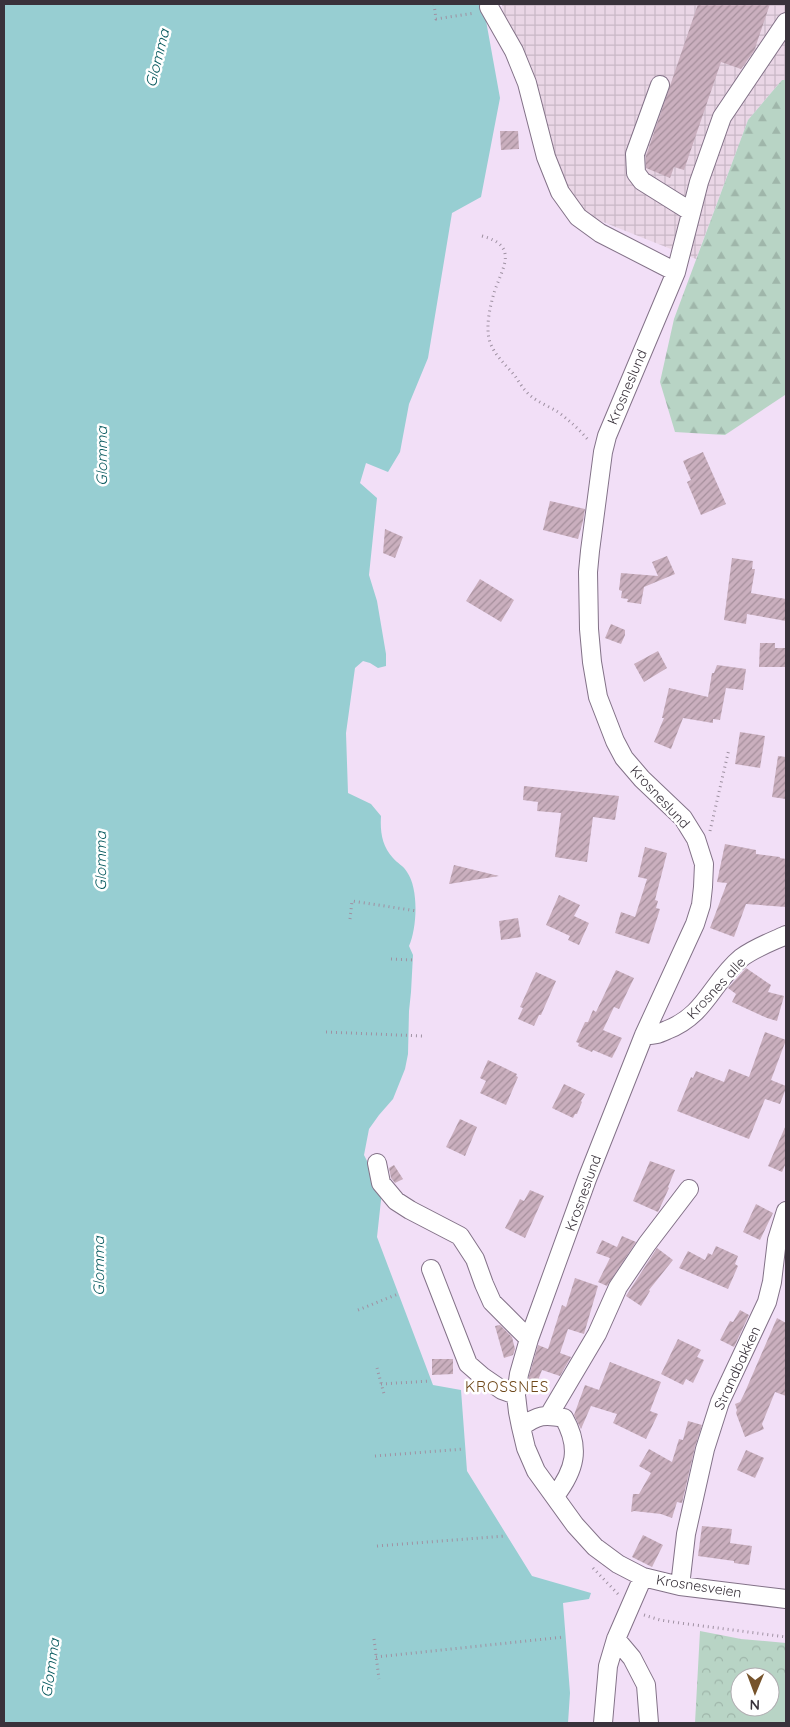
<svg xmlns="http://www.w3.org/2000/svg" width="790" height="1727" font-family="Quicksand,sans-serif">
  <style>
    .industrial { fill: url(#industrial-grid) }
    .forest { fill: url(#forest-firs) }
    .park { fill: url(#park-crowns); fill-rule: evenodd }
    .garden { fill: #b8d4c5 }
    .water { fill: #97ced2 }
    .building { fill: url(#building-hatch) }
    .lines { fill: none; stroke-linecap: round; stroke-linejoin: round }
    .minor-casing { stroke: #837288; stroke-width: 20 }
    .path { stroke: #9f91a2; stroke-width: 3; stroke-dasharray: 1 4; stroke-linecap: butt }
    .minor { stroke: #fff; stroke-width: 18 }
    .labels { text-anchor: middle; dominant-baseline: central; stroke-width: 5; stroke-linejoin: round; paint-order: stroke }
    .street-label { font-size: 14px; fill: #39323b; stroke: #fff }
    .water-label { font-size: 15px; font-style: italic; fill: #05585d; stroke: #fff }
    .neighbourhood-label { font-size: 15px; letter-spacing: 1px; fill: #6f491b; stroke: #fff }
  </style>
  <defs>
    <pattern id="industrial-grid" width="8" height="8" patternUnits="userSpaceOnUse" patternTransform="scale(1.25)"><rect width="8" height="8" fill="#ead6e6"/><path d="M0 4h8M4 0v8" fill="none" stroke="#c9b8c6"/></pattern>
    <pattern id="forest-firs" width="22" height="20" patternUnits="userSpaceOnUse" patternTransform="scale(1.25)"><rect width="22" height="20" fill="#b8d4c5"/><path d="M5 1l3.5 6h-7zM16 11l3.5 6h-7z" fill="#9fb6aa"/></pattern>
    <pattern id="park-crowns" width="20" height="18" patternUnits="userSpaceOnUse" patternTransform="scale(1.25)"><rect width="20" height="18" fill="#b8d4c5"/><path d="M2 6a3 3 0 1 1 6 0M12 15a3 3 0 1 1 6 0" fill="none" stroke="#9fb6aa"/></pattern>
    <pattern id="building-hatch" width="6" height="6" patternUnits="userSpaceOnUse" patternTransform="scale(1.25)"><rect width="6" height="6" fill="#caafbe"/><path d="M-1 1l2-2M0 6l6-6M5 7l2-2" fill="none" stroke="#a58f9c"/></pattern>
  </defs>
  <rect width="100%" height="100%" fill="#f2dff7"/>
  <path class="industrial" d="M 502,4 L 786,4 L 786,80 L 782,80 L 748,120 L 696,259 L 583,214 L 564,186 L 504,23 Z"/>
  <path class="forest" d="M 782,80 L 786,80 L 786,395 L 785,395 L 725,435 L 675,432 L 660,382 L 674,319 L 748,120 Z"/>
  <path class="park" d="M 700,1631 L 741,1639 L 786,1643 L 786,1723 L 695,1723 ZM 740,1677 L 770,1677 L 770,1707 L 740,1707 Z"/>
  <path class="garden" d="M 770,1684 L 786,1685 L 786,1723 L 742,1723 L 743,1707 L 770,1707 Z"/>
  <path class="water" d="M 4,4 L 483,4 L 500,98 L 481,197 L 452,213 L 428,358 L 409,404 L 400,452 L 388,472 L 366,463 L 360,483 L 377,498 L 369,575 L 377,601 L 386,654 L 386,666 L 378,668 L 370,663 L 363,661 L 355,668 L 346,733 L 348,793 L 371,804 L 381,816 C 380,832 382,846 393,858 C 397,863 404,866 407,872 C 419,889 417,928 409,946 L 413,955 L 411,992 L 409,1011 L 408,1054 L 405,1069 L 393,1099 L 379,1115 L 369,1129 L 364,1155 L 382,1191 L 377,1237 L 433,1385 L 461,1390 L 467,1471 L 532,1576 L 591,1593 L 589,1599 L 563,1603 L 570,1693 L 568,1723 L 4,1723 Z"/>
  <path class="building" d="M 698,4 L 770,4 L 754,51 L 741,69 L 721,62 L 684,170 L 674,167 L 670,178 L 646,168 L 646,156 Z
    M 500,131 L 518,131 L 519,149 L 501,150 Z
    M 703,452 L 726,504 L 701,515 L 687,482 L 691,480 L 683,461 Z
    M 550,501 L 585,509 L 583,521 L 578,539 L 543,530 Z
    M 385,529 L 403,537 L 395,558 L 383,553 Z
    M 667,556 L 675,574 L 644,587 L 641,604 L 627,602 L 628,599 L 621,598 L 622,591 L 619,590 L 621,573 L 658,576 L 652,562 Z
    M 732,558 L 753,561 L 752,569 L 755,569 L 751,593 L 786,599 L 786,621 L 747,614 L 746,624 L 724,620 Z
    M 480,579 L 514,600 L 501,622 L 466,601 Z
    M 611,624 L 625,630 L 625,635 L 621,644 L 605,638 Z
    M 760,643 L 775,643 L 775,648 L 786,648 L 786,667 L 759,667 Z
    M 658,651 L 667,668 L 644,682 L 634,664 Z
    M 717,665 L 746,669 L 743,690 L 726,688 L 720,720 L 713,719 L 713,723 L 683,718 L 671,749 L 654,742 L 664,718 L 662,718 L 669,688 L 708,697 L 712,673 L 714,673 Z
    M 740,732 L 765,736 L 760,768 L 735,764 Z
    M 778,756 L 786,757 L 786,799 L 772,797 Z
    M 524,786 L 619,796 L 615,820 L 593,817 L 587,862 L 555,857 L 561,813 L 537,811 L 538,802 L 523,800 Z
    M 725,844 L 756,850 L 756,854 L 780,857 L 780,858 L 786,859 L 786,907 L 746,904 L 734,937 L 710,928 L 727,883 L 717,882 Z
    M 645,847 L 667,853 L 655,900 L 658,901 L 656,908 L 660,909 L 649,944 L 615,933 L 621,912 L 635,917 L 647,879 L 638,877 Z
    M 454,865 L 499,876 L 449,884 Z
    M 559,895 L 580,905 L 574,916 L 589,923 L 579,945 L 568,940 L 570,936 L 546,925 Z
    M 518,918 L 521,937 L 501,940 L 499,921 Z
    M 746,968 L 771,985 L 768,992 L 784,996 L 777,1021 L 767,1018 L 732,1002 L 736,994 L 728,988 Z
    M 616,970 L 634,978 L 619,1009 L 614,1007 L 603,1030 L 622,1038 L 612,1058 L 593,1050 L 592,1052 L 578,1046 L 579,1043 L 576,1042 L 585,1022 L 588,1022 L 593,1010 L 596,1012 Z
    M 536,972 L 556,981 L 541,1015 L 539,1015 L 534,1026 L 518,1019 L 523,1008 L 520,1007 Z
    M 765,1032 L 786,1040 L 771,1080 L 786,1086 L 786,1088 L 780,1104 L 765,1099 L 749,1139 L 677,1111 L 691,1077 L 693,1078 L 696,1071 L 724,1082 L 729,1069 L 749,1077 Z
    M 488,1060 L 517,1074 L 516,1076 L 518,1077 L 506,1105 L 480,1093 L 486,1081 L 480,1078 Z
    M 564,1084 L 585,1094 L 581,1101 L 582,1102 L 577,1114 L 575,1114 L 573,1118 L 552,1108 Z
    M 460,1119 L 477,1127 L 465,1156 L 446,1147 Z
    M 786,1125 L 786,1163 L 782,1172 L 768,1166 Z
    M 650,1161 L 675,1170 L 668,1187 L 669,1188 L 658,1212 L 633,1201 Z
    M 394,1165 L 403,1179 L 395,1183 L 391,1178 L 389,1168 Z
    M 530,1190 L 544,1196 L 525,1238 L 505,1228 L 520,1199 L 524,1201 Z
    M 756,1204 L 773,1213 L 760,1240 L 743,1232 Z
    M 622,1236 L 636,1242 L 607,1286 L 598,1282 L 610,1258 L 596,1253 L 602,1240 L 617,1247 Z
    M 716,1246 L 738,1256 L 735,1264 L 738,1266 L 728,1289 L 679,1268 L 688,1251 L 705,1260 L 708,1253 L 712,1255 Z
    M 657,1248 L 673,1260 L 649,1290 L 650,1291 L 641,1306 L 626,1296 Z
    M 575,1278 L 598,1286 L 584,1334 L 568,1329 L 560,1353 L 571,1357 L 560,1376 L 542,1370 L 534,1391 L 528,1389 L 529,1376 L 538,1345 L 548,1349 L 562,1305 L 566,1307 Z
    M 740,1310 L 749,1315 L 734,1347 L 720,1340 L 730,1321 L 733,1322 Z
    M 777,1318 L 786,1323 L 786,1396 L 775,1392 L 762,1424 L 764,1429 L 745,1437 L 736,1413 L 737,1410 L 735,1404 L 740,1402 L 745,1392 Z
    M 500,1325 L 512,1337 L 515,1349 L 513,1355 L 504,1358 L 495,1326 Z
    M 678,1339 L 701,1350 L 697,1357 L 704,1360 L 693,1383 L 686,1379 L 683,1385 L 661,1374 Z
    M 432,1359 L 453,1359 L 453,1374 L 432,1375 Z
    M 610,1362 L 661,1382 L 650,1411 L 658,1414 L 646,1439 L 613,1423 L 617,1414 L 591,1406 L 581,1429 L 574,1415 L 585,1385 L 599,1390 Z
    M 688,1421 L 702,1425 L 695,1447 L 682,1503 L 677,1502 L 672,1518 L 661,1514 L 634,1511 L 631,1512 L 633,1494 L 639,1494 L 651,1473 L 639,1466 L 649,1449 L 672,1462 L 679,1439 L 683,1440 Z
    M 746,1450 L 764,1458 L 755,1478 L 737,1470 Z
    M 702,1526 L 732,1529 L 730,1543 L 752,1546 L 749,1565 L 734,1563 L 734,1561 L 698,1556 Z
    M 643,1535 L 663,1545 L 652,1567 L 632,1557 Z"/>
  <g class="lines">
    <g class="minor-casing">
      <path id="minor" d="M 489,7 L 514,51 L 527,83 L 546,157 L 560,192 L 578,217 L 600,233 L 676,272
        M 660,85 L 635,154 L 636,173 L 642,181 L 690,211
        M 644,1035 C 653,1036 658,1034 667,1030 C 706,1015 712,982 741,958 C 754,948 771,942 786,935
        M 377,1163 L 381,1183 L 396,1201 L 410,1210 L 460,1236 L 475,1259 L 484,1284 L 492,1302 L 529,1339
        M 431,1269 L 468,1364 L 483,1377 L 502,1390 L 516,1395
        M 549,1415 L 597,1334 L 618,1287 L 647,1244 L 689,1189
        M 521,1427 L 518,1412 L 516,1395 L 519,1374 L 529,1339 L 587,1179 L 644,1035 L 695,924 L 701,905 L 703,887 L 704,864 L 696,839 L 683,818 L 642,779 L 624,758 L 615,741 L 598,697 L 592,662 L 589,629 L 588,572 L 590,551 L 603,452 L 607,436 L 676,272 L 699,182 L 722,117 L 786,22
        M 555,1496 C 575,1470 581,1448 564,1418 C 544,1414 538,1415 521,1427 L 526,1448 L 536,1471 L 575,1525 L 595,1547 L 618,1564 L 643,1577 L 680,1586 L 786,1599
        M 680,1586 L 686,1534 L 705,1449 L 720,1402 L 767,1302 L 772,1282 L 777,1240 L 786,1211
        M 616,1639 L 632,1658 L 646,1685 L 649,1723
        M 603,1723 L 608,1666 L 616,1639 L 643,1577"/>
    </g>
    <path class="path" d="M 434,4 L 436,19 L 475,13
      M 482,236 C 520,246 502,268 494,293 C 490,307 486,324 489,339 C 493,354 505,364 515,376 C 520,383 524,391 532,397 C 540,403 550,407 558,412 C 570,421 580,430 589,441
      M 710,831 L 729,749
      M 350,919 L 352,901 L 417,911
      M 391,959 L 414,960
      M 326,1032 L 422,1036
      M 358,1310 L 398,1294
      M 377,1368 L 384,1394
      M 381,1384 L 431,1381
      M 375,1456 L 464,1449
      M 377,1546 L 505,1536
      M 593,1568 L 618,1594
      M 644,1615 L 660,1620 L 680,1623 L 786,1637
      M 374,1639 L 379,1679
      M 376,1657 L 564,1637"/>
    <use href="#minor" class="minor"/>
  </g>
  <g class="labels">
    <g class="street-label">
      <text transform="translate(627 387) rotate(-67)">Krosneslund</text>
      <text transform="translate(660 797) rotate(47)">Krosneslund</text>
      <text transform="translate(716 988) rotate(-47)">Krosnes alle</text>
      <text transform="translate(583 1193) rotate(-70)">Krosneslund</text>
      <text transform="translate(737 1368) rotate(-65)">Strandbakken</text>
      <text transform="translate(699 1586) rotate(9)">Krosnesveien</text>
    </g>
    <g class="water-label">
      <text transform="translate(157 58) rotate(-76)">Glomma</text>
      <text transform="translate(101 456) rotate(-90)">Glomma</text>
      <text transform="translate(100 861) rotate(-90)">Glomma</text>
      <text transform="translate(98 1266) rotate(-90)">Glomma</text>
      <text transform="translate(50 1668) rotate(-82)">Glomma</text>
    </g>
    <g class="neighbourhood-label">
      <text x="507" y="1386">KROSSNES</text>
    </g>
  </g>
  <rect width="790" height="1727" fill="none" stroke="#39323b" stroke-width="10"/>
  <g transform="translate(755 1692) rotate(181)"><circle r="24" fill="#ffffff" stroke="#b0adb1"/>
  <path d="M0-4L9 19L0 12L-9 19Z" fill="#76532b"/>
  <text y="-8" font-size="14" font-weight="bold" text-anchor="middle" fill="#39323b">N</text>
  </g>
</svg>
